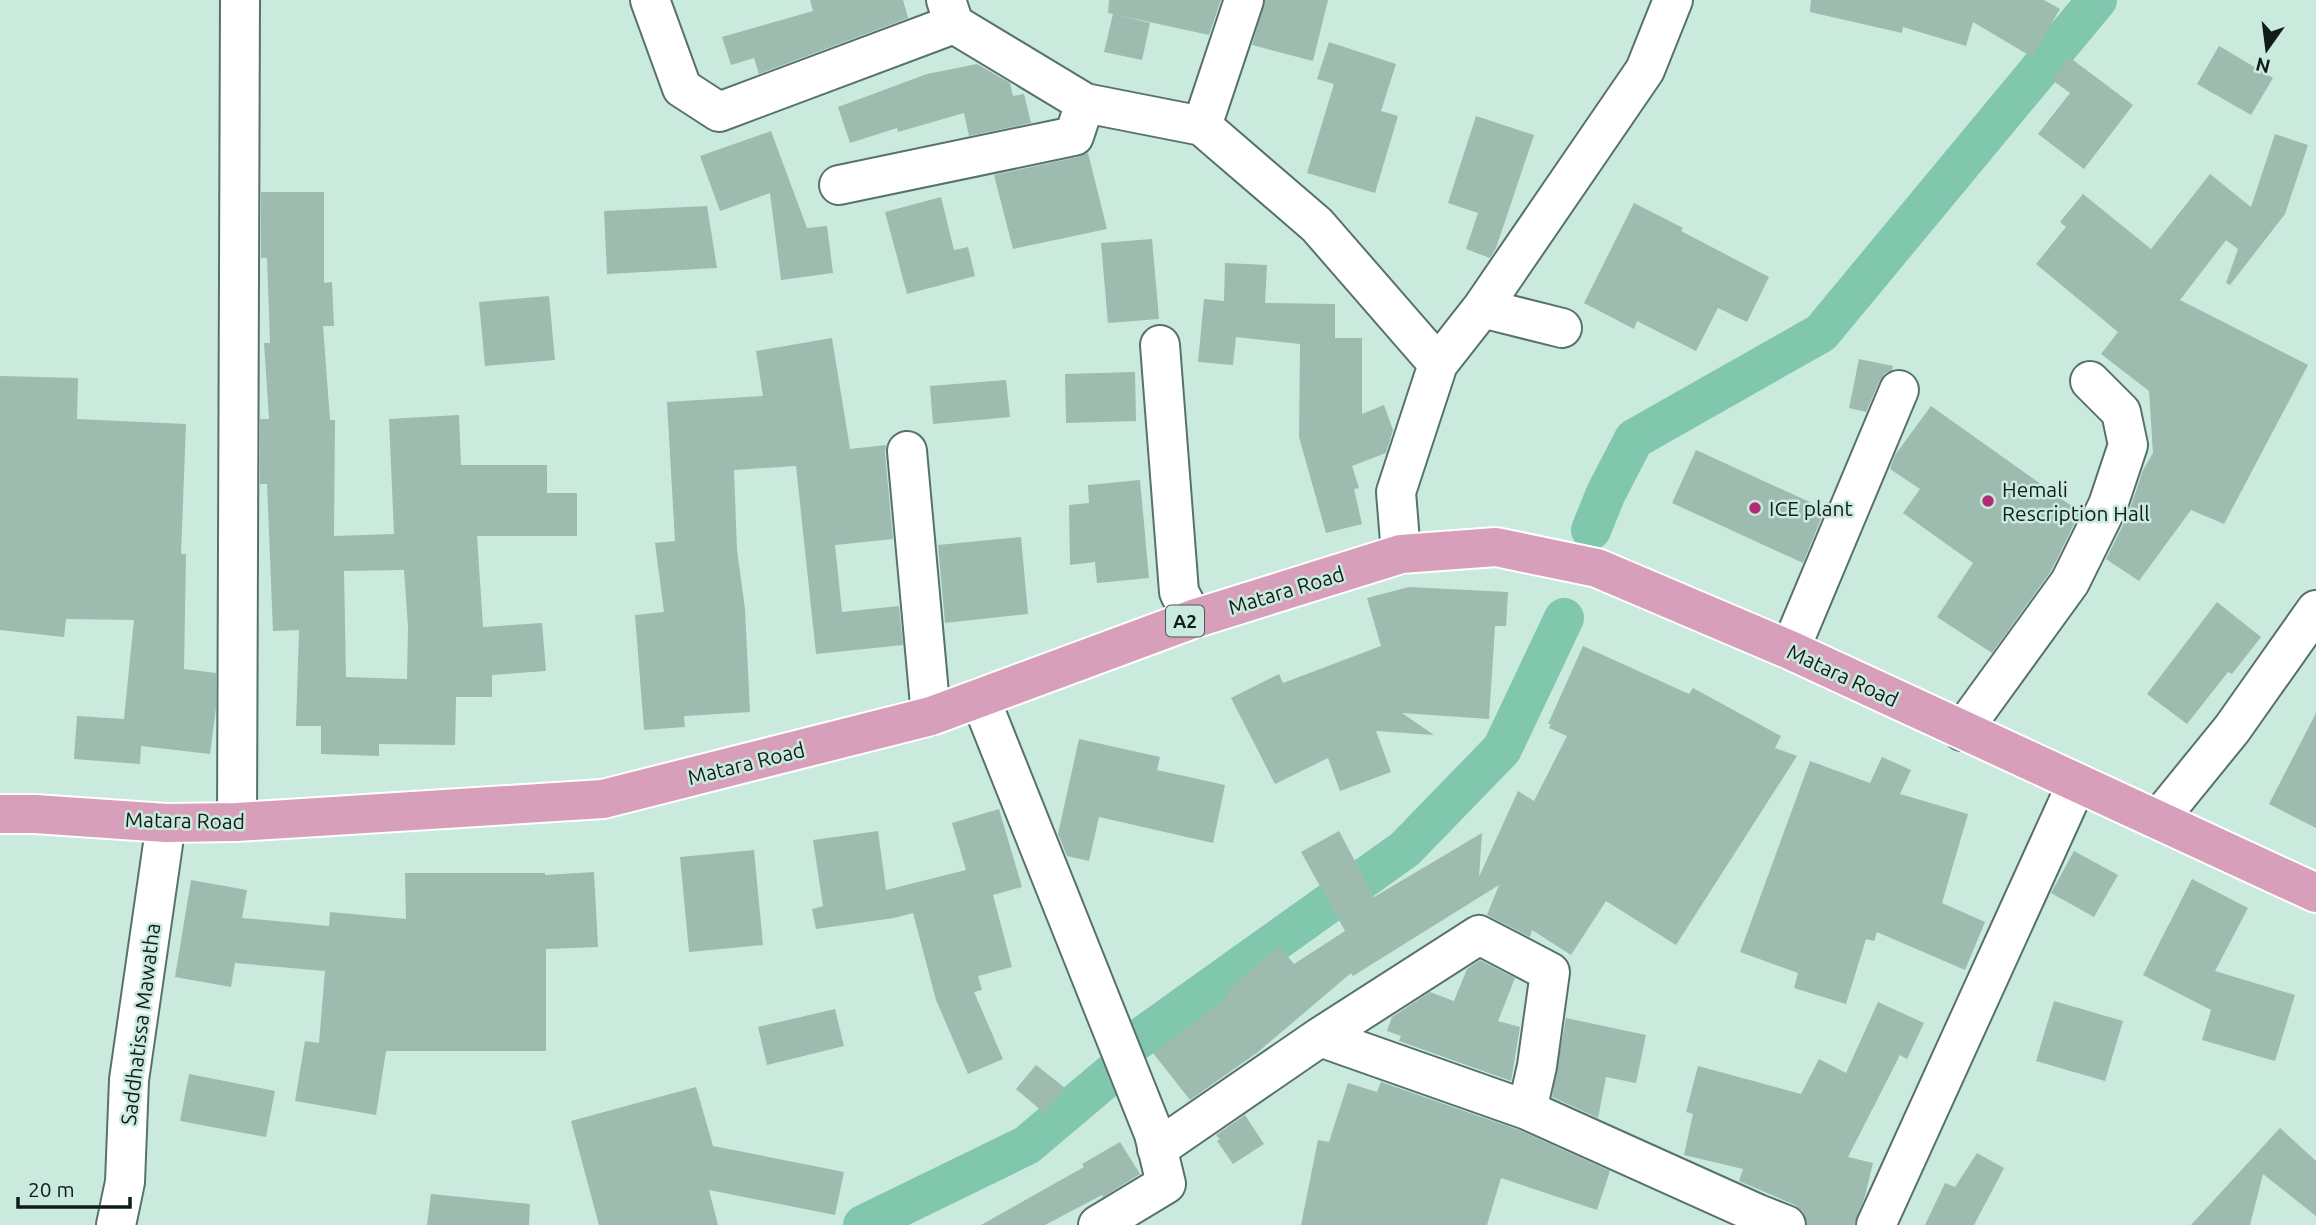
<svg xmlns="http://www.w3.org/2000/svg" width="2316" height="1225" font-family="Ubuntu,sans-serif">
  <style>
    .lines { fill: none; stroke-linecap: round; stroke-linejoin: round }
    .canal { stroke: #80c7ae; stroke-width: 40 }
    .building { fill: #9dbbaf; fill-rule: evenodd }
    .minor-casing { stroke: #577369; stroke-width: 42 }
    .trunk-casing { stroke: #fff; stroke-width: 42 }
    .minor { stroke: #fff; stroke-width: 38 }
    .trunk { stroke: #d79fba; stroke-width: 38 }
    .poi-dot { fill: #ae2c78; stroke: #cbeade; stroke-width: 2.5 }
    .labels { text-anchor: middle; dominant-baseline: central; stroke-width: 5; stroke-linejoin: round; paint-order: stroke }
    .shield { fill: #cbeade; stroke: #485a53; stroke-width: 2 }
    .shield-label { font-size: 19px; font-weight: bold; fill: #101c17 }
    .poi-label { font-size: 21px; fill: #101c17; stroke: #cbeade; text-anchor: start }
    .street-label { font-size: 21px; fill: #101c17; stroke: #cbeade }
  </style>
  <rect width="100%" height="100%" fill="#cbeade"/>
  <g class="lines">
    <path class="canal" d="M 1591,530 L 1606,493 L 1634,439 L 1821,333 L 2097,0
      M 1136,1041 L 1405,849 L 1502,749 L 1564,618
      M 863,1225 L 1027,1145 L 1111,1074"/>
  </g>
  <path class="building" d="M 810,0 L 903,0 L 908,18 L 759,74 L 754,58 L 731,65 L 722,37 L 813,11 Z
    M 1109,0 L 1221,0 L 1209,35 L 1108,13 Z
    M 1265,0 L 1328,0 L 1313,61 L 1252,45 Z
    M 1811,0 L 2044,0 L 2060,9 L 2032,57 L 1973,22 L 1966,46 L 1903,27 L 1902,33 L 1810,12 Z
    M 1113,14 L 1150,23 L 1142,60 L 1104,52 Z
    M 1329,42 L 1396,64 L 1381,111 L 1398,116 L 1375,193 L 1307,173 L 1334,84 L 1317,79 Z
    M 2219,46 L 2273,78 L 2251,115 L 2197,84 Z
    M 2069,57 L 2133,105 L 2084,169 L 2038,134 L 2070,93 L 2052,80 Z
    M 977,64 L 1010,83 L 1013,96 L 1024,94 L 1031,123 L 969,136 L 964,113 L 898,132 L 897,128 L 850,143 L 838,107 L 927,74 Z
    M 1476,116 L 1534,135 L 1496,248 L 1490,258 L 1466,249 L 1478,213 L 1448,203 Z
    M 771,131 L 807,228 L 827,226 L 833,273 L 781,280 L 770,193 L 720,211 L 700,156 Z
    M 2275,134 L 2308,145 L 2285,214 L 2230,285 L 2226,283 L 2238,249 L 2226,240 L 2180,300 L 2308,365 L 2224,524 L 2191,510 L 2139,581 L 2106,559 L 2128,515 L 2143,470 L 2153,453 L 2149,391 L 2101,354 L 2118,332 L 2036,264 L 2066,227 L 2060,222 L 2083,194 L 2151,249 L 2210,174 L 2251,207 Z
    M 1088,153 L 1107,229 L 1013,249 L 994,175 L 1078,157 Z
    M 261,192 L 324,192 L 324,283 L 332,282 L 334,326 L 323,326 L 330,420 L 335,420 L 334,536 L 394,534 L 389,419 L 459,415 L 461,465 L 547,465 L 547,493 L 577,493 L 577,536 L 477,536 L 483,627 L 542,623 L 546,671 L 492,675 L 492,697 L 456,697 L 455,745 L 379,744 L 379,756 L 321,754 L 321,726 L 296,726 L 299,630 L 273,631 L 267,484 L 260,484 L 260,419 L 269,419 L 264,343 L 270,343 L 267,258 L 261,258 ZM 404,570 L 408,627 L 407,679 L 346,677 L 344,571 Z
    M 941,197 L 954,250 L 968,247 L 975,276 L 907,294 L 885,212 Z
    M 1634,203 L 1683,228 L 1681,231 L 1769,277 L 1747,322 L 1718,308 L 1696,351 L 1637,321 L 1634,329 L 1584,303 Z
    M 707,206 L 717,268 L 607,274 L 604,211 Z
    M 1152,239 L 1159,319 L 1108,323 L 1101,243 Z
    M 1225,263 L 1267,265 L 1265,303 L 1335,304 L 1335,338 L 1362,338 L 1362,414 L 1384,405 L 1393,430 L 1386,453 L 1352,466 L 1359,488 L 1354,489 L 1362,524 L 1326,533 L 1299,437 L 1300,344 L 1236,337 L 1233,365 L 1198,362 L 1204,299 L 1224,301 Z
    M 549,296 L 555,360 L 485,366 L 479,302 Z
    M 832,338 L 850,449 L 886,445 L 885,453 L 893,539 L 835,545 L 842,612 L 899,606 L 903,645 L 816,654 L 796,466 L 734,470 L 737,550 L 745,609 L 750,712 L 684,716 L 685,727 L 644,730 L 635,615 L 664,612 L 655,543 L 675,541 L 667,402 L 763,396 L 756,351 Z
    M 1859,359 L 1893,366 L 1892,370 L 1885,373 L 1879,382 L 1866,412 L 1849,408 Z
    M 1135,372 L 1136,421 L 1066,423 L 1065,374 Z
    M 0,376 L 78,378 L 77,419 L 186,424 L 181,554 L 186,554 L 184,669 L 216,673 L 216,708 L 210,754 L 141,746 L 140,764 L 74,759 L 77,716 L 124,719 L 134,620 L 66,619 L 64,637 L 0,630 Z
    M 1006,380 L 1010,417 L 933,424 L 930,386 Z
    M 1931,406 L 2080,512 L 2051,571 L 1992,653 L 1937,617 L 1973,563 L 1903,513 L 1920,489 L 1890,469 L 1895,455 Z
    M 1696,450 L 1825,509 L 1803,563 L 1672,503 Z
    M 1140,480 L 1149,578 L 1097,583 L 1095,562 L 1070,565 L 1069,505 L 1089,503 L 1088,485 Z
    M 1021,537 L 1028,614 L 945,623 L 938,545 Z
    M 1409,587 L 1508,592 L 1506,626 L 1495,626 L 1489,719 L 1402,713 L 1434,735 L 1376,731 L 1391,772 L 1340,791 L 1328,758 L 1275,784 L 1231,698 L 1279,674 L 1283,683 L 1381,646 L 1367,598 Z
    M 2217,602 L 2261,637 L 2232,674 L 2228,672 L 2187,724 L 2147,694 Z
    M 1583,646 L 1689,694 L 1693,688 L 1781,736 L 1775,748 L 1797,756 L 1676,945 L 1606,901 L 1571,955 L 1532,930 L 1530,937 L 1487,915 L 1499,885 L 1353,976 L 1351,973 L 1258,1052 L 1190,1100 L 1153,1053 L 1229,996 L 1225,992 L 1279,946 L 1294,964 L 1345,931 L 1301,852 L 1339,831 L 1374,897 L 1482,833 L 1479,877 L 1518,791 L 1534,801 L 1567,736 L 1549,728 L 1551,724 L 1548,724 Z
    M 2316,713 L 2316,828 L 2269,804 Z
    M 1079,739 L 1160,757 L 1157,770 L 1225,785 L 1213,843 L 1099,817 L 1089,861 L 1067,856 L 1058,834 Z
    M 1882,757 L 1911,770 L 1900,794 L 1968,814 L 1942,903 L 1985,922 L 1965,970 L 1877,932 L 1874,941 L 1866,939 L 1846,1004 L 1794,988 L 1798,973 L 1740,952 L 1810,761 L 1870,783 Z
    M 999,809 L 1022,887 L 993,895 L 1012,967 L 978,976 L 982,990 L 974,992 L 1003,1059 L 968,1074 L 936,1000 L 913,913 L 894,918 L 816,929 L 812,909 L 823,906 L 813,840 L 878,831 L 886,890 L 966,870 L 952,823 Z
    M 754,850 L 763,945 L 689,952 L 680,857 Z
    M 2074,851 L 2118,875 L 2094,917 L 2051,893 Z
    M 594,872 L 598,947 L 546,949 L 546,1051 L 386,1051 L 376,1115 L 295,1101 L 305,1041 L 319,1043 L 325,971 L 235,963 L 231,987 L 175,977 L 191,880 L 247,890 L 242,918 L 329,926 L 330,912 L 406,919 L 405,873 L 545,873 L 545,875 Z
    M 2192,879 L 2248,908 L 2215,971 L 2295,995 L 2275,1061 L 2202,1040 L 2211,1010 L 2143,975 Z
    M 1480,960 L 1515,978 L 1498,1021 L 1520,1027 L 1511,1081 L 1399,1041 L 1401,1036 L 1387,1031 L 1392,1017 L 1430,992 L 1454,1001 L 1467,969 Z
    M 2054,1001 L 2123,1021 L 2105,1081 L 2036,1061 Z
    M 1878,1002 L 1924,1023 L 1907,1059 L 1900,1055 L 1848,1157 L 1873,1163 L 1865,1196 L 1854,1225 L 1807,1225 L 1803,1212 L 1795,1205 L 1739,1181 L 1743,1169 L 1684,1155 L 1693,1114 L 1686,1112 L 1698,1066 L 1801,1094 L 1819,1059 L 1846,1073 Z
    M 835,1009 L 844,1046 L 767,1065 L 758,1027 Z
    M 1566,1018 L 1646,1035 L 1636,1083 L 1606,1077 L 1598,1118 L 1552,1097 Z
    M 1036,1065 L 1065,1088 L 1044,1113 L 1016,1089 Z
    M 189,1074 L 275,1091 L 266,1137 L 180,1121 Z
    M 1381,1082 L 1519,1130 L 1610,1171 L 1597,1210 L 1501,1178 L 1487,1225 L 1301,1225 L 1318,1140 L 1329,1142 L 1348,1083 L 1377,1092 Z
    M 696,1087 L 713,1146 L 844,1172 L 835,1215 L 709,1190 L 718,1225 L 599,1225 L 571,1121 Z
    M 1245,1115 L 1264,1144 L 1233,1164 L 1217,1141 L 1220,1139 L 1216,1135 Z
    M 2280,1128 L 2316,1161 L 2316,1216 L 2263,1174 L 2250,1225 L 2191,1225 Z
    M 1120,1142 L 1140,1174 L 1103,1197 L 1102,1195 L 1045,1225 L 981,1225 L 1084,1167 L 1082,1164 Z
    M 1977,1153 L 2004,1168 L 1974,1225 L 1925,1225 L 1945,1183 L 1955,1187 Z
    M 431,1194 L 530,1204 L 529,1225 L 427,1225 Z"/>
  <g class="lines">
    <g class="minor-casing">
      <path id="minor" d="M 650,0 L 682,88 L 719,112 L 954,24
        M 946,0 L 954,24 L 1085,103 L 1202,126 L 1317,225 L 1438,364 L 1396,492 L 1401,554
        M 1202,126 L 1244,0
        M 839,185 L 1074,136 L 1085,103
        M 1482,308 L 1562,328
        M 1160,345 L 1179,592 L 1193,619
        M 1438,364 L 1482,308 L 1645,70 L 1673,0
        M 907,451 L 931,716
        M 1790,650 L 1899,390
        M 980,698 L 1154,1134 L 1166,1184 L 1098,1225
        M 1962,731 L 2070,582 L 2108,505 L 2128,445 L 2121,412 L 2090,381
        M 2158,820 L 2232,729 L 2316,610
        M 237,822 L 240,0
        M 1320,1037 L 1479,935 L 1550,972 L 1537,1066 L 1527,1110
        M 1157,1149 L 1320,1037 L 1527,1110 L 1758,1214 L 1786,1225
        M 116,1225 L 125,1182 L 129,1080 L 166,823
        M 1876,1225 L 2077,783"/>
    </g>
    <g class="trunk-casing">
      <path id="trunk" d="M 0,814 L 35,814 L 166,823 L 237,822 L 603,799 L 931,716 L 1193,619 L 1401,554 L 1496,547 L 1597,568 L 1790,650 L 2316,893"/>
    </g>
    <use href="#minor" class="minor"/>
    <use href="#trunk" class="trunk"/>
  </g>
  <g class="poi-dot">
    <circle cx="1988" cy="501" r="7"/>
    <circle cx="1755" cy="508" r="7"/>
  </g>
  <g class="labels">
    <rect class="shield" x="1166" y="605.5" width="38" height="31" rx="5"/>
    <g class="shield-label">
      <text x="1185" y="621">A2</text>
    </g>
    <g class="poi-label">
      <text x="2002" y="489">Hemali<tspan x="2002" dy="24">Rescription Hall</tspan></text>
      <text x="1769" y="508">ICE plant</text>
    </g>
    <g class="street-label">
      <text transform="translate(1286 590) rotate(-17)">Matara Road</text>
      <text transform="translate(1843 675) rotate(25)">Matara Road</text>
      <text transform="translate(746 763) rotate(-14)">Matara Road</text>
      <text transform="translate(185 820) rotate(1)">Matara Road</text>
      <text transform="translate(140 1024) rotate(-83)">Saddhatissa Mawatha</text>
    </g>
  </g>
  <g transform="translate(2267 49) rotate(194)" stroke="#cbeade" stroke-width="5" paint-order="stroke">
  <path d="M0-5L12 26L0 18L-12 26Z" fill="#101c17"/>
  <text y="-10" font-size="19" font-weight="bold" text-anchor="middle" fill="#101c17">N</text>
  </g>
  <path d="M18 1197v10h112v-10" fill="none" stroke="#101c17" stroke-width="3.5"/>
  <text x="28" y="1197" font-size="21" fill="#101c17" stroke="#cbeade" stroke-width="5" paint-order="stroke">20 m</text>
</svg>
